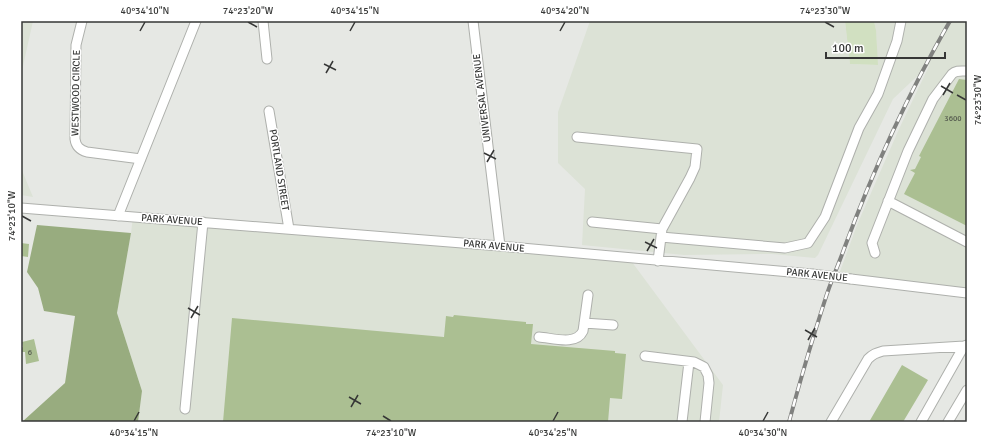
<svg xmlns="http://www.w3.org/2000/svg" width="988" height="443" font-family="Signika,sans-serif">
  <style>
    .built { fill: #dce2d6 }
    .green { fill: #d1e0c1 }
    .forest { fill: #98ac7f }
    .building { fill: #abbf92 }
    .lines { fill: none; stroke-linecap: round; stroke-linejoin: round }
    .minor-casing { stroke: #aeb0ac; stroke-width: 11 }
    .minor { stroke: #fff; stroke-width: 9 }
    .rail-casing { stroke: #80817f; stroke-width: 4 }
    .rail { stroke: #fff; stroke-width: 2.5; stroke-dasharray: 8; stroke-linecap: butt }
    .minor-bridge-casing { stroke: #aeb0ac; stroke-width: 11; stroke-linecap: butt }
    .minor-bridge { stroke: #fff; stroke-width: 9 }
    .ticks { fill: none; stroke: #363736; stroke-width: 1.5 }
    .labels { text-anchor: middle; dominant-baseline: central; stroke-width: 3; stroke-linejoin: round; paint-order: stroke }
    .number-label { font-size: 8px; fill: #53594d }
    .street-label { font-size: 10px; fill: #363736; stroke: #fff }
    .neatline { fill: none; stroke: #363736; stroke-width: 1.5 }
    .ticks-label { font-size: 10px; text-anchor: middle; fill: #363736 }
  </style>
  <rect width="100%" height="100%" fill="#e6e8e4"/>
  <path class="built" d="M 21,21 L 33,21 L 21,75 Z
    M 590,21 L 845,21 L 850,64 L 877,65 L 876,30 L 874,21 L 967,21 L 967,293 L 838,277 L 857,225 L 899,129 L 930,64 L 893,99 L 818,255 L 815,258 L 772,254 L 684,255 L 582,245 L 585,189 L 558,163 L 558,112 Z
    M 21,168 L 33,197 L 21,195 Z
    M 133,217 L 629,258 L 723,385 L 719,422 L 138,422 L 142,391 L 117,313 L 131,233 Z"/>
  <path class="green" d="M 845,21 L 874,21 L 876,30 L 878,65 L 850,64 Z"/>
  <path class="forest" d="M 37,225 L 131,233 L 117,313 L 142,391 L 138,422 L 22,422 L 65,383 L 75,316 L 44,311 L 38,288 L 27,272 Z"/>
  <path class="building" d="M 959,79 L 967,80 L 967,226 L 904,194 L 915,173 L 910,170 L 915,169 L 921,157 L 919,156 Z
    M 21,243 L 29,244 L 28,257 L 21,256 Z
    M 454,315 L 526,322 L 526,324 L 533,324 L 531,344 L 615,351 L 615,353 L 626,354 L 622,399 L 610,398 L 608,422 L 223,422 L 232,318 L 444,337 L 446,316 L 453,317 Z
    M 34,339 L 39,361 L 26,364 L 25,352 L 22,352 L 21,348 L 23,347 L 22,342 Z
    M 902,365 L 928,380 L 903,422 L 869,422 Z"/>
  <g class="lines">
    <g class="minor-casing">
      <path id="minor" d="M 82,21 L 76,45 L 75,139 C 76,147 80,150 87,152 L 141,159
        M 263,21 L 267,59
        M 473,21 L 500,246
        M 269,111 L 289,229
        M 577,137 L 697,149 L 695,167 L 690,178 L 662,229
        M 888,201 L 967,242
        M 21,208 L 500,246 L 812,274
        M 118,216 L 196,21
        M 592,222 L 662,229 L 658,261
        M 661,237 L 785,248 L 808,243 L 825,217 L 859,128 L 878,94 L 897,41 L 901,21
        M 875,253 L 872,243 L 908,151 L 933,99 L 952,74 C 956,70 961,71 967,71
        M 851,279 L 967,293
        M 584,323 L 613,325
        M 539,337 C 553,338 576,346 583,331 L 588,295
        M 645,356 L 694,362 L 704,367 L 708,375 L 709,383 L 705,422
        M 185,409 L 203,222
        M 682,422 L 689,362
        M 831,422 L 868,359 C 873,354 876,353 883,351 L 964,346
        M 921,422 L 964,346 L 967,345
        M 948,422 L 967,390"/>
    </g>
    <use href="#minor" class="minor"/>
    <g class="rail-casing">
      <path id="rail" d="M 789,422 C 800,381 812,340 825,300 C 830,283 838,266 844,249 C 873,170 908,94 950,21"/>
    </g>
    <use href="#rail" class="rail"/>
    <g class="minor-bridge-casing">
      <path id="minor-bridge" d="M 812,274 L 851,279"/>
    </g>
    <use href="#minor-bridge" class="minor-bridge"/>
  </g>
  <path class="ticks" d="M 248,22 L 257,27M 825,22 L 834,27M 140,31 L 145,22M 350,31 L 355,22M 560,31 L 565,22M 324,64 L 336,70M 326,73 L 333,61M 941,86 L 953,93M 943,95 L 950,83M 957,95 L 966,100M 484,153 L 496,159M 487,162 L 494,150M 22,216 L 31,221M 645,242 L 657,248M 647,251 L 654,239M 188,308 L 200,315M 191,318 L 198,306M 805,330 L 817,337M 808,340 L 815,328M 349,397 L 361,404M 351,407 L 358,395M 383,416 L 391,421M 134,421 L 139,412M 553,421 L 558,412M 763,421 L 768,412"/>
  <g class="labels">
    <g class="number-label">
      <text x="953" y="118">3600</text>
      <text x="30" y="352">6</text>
    </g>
    <g class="street-label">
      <text transform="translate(76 93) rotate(-89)">WESTWOOD CIRCLE</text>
      <text transform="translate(482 98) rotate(-97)">UNIVERSAL AVENUE</text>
      <text transform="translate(279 170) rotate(81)">PORTLAND STREET</text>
      <text transform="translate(172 220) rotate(4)">PARK AVENUE</text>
      <text transform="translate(494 246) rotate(5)">PARK AVENUE</text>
      <text transform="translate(817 275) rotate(6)">PARK AVENUE</text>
    </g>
  </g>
  <rect width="988" height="443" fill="none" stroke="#ffffff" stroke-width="44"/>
  <path d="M826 52v6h119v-6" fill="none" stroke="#363736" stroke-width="2"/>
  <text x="832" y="52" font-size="12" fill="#363736" stroke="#ffffff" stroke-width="3" paint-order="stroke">100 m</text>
  <rect x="22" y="22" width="944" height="399" class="neatline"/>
  <g class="ticks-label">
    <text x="145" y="14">40°34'10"N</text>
    <text x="248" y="14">74°23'20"W</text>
    <text x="355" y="14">40°34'15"N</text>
    <text x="565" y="14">40°34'20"N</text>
    <text x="825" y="14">74°23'30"W</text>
    <text transform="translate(977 100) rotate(-90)" y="4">74°23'30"W</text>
    <text transform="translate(11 216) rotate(-90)" y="4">74°23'10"W</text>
    <text x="134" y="436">40°34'15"N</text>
    <text x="391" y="436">74°23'10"W</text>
    <text x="553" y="436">40°34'25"N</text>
    <text x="763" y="436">40°34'30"N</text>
  </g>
</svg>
